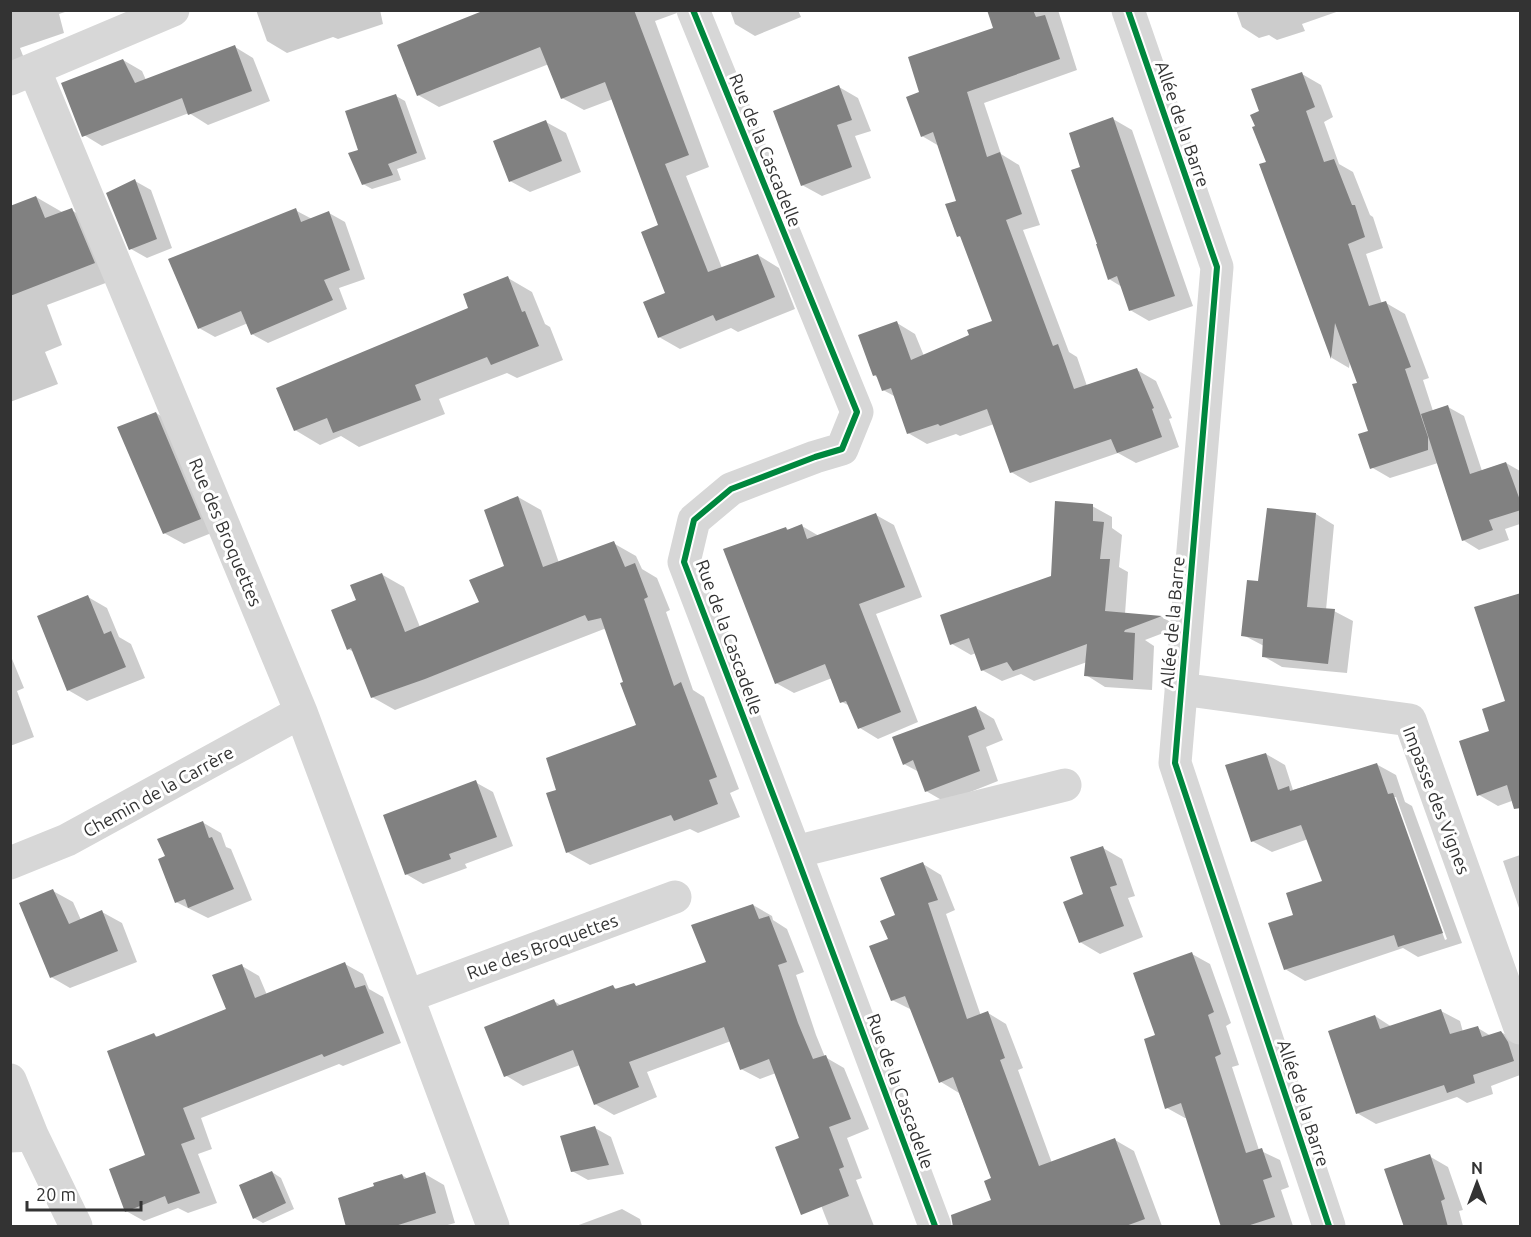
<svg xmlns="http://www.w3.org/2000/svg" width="1531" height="1237" font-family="Ubuntu,sans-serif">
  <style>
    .shadow { fill: #0003; fill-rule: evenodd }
    .building { fill: #818181 }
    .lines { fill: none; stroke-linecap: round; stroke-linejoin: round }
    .minor { stroke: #d7d7d7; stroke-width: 33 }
    .cycleway-casing { stroke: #fff; stroke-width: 10 }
    .cycleway { stroke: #00873e; stroke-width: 6 }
    .labels { text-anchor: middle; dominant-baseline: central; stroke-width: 6; stroke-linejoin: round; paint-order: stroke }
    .street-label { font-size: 18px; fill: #333; stroke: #fff }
  </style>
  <rect width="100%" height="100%" fill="#fff"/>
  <path class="shadow" d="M 10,10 L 71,10 L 59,14 L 64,33 L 20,48 L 27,66 L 10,73 Z
    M 256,10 L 380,10 L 383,24 L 338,39 L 333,37 L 287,53 L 267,41 Z
    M 516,10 L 676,10 L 677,13 L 655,21 L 709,167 L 686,176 L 722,268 L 758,255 L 779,268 L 795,309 L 738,332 L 731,328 L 680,349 L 659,337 L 667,294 L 660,226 L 613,99 L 584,110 L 562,98 L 549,64 L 439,107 L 418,95 Z
    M 730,10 L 798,10 L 801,17 L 755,36 L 735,24 Z
    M 989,10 L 1058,10 L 1077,70 L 984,103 L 1001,154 L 1019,165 L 1040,225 L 1023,230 L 1069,352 L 1077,357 L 1087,386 L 1137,370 L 1156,381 L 1172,418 L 1169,419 L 1179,447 L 1136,463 L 1118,453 L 1030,483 L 1011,472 L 994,424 L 960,436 L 956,434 L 927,444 L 908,433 L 896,397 L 883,390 L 878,378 L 874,375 L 897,323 L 915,334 L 924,356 L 971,336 L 994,322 L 963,238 L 959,236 L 958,202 L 939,146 L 922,136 L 921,93 L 995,29 Z
    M 1236,10 L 1342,10 L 1302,24 L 1305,31 L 1277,40 L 1269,35 L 1259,38 L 1242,27 Z
    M 235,47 L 253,58 L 270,101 L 208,125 L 189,113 L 102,146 L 84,135 L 123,60 L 142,71 L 146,80 Z
    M 1302,74 L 1321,85 L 1333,117 L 1324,122 L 1339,164 L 1353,172 L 1370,215 L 1373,217 L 1383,248 L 1366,254 L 1382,304 L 1386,303 L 1405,314 L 1429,378 L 1423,380 L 1433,411 L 1448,407 L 1464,416 L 1482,471 L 1506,463 L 1520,471 L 1520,524 L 1505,529 L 1509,540 L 1479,550 L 1463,540 L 1438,463 L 1390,478 L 1371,467 L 1370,432 L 1359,384 L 1350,361 L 1349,368 L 1332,358 L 1261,165 L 1268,163 L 1261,112 Z
    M 839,87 L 858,98 L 871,131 L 855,136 L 871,178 L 822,196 L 802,185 Z
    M 396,96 L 405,101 L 426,159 L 397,169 L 401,180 L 372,189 L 363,184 Z
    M 1113,119 L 1132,130 L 1193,306 L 1149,321 L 1130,310 L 1122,287 L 1109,279 L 1082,168 Z
    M 546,122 L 566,133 L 581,172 L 530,192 L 510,181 Z
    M 135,181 L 151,190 L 172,248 L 147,258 L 131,249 Z
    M 36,197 L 62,212 L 71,210 L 97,224 L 119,278 L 47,305 L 62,345 L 45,352 L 58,384 L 10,402 L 10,207 Z
    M 295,210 L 312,219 L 329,213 L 345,222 L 365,279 L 339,288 L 347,309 L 268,343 L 252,334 L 248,323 L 215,337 L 199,328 Z
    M 508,278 L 532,292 L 545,324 L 550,327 L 563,360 L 517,378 L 507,373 L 439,399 L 445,414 L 359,447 L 341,436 L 320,445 L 295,430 L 470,309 Z
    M 156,413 L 176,425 L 219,530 L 184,544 L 164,533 Z
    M 518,497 L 541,510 L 559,563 L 613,543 L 636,556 L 642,569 L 657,578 L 670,610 L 666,612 L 693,690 L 704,697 L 739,789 L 730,793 L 740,817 L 698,833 L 690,829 L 590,865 L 567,852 L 638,726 L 625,683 L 607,631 L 604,629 L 395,710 L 372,697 L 354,652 L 348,649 L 358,601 L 381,574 L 404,587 L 420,627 L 481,603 L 506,567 Z
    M 1092,506 L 1112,517 L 1112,528 L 1122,535 L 1119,567 L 1128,572 L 1125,614 L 1162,617 L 1179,627 L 1145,640 L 1154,646 L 1152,690 L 1105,687 L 1086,675 L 1087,662 L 1034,681 L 1021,674 L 1002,681 L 982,670 L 976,653 L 971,655 L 952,644 L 1052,577 Z
    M 1268,509 L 1316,514 L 1334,525 L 1326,610 L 1334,611 L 1353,621 L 1347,673 L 1282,667 L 1263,656 L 1264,646 L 1243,635 L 1260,583 Z
    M 876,515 L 894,525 L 922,597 L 876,614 L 918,722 L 878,739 L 860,728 L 850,706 L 842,702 L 832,678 L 794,693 L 776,683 L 786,528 L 789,530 L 802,526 L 819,536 Z
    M 88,597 L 107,608 L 119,637 L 131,644 L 145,678 L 87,701 L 68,690 Z
    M 10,654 L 24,688 L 17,691 L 34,737 L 10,746 Z
    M 976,708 L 994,719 L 1003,740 L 986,747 L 998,781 L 945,802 L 926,791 L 919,772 L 904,764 Z
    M 1507,726 L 1520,798 L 1498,806 L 1479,795 Z
    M 1266,754 L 1285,765 L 1293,790 L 1376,764 L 1396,775 L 1405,802 L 1412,806 L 1462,943 L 1418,957 L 1403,948 L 1305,981 L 1285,969 L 1295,916 L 1324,882 L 1308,839 L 1272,852 L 1252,841 ZM 1393,797 L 1396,797 L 1447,939 L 1445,940 Z
    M 475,782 L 493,792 L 513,846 L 465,864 L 467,868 L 423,884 L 406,874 Z
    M 202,822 L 221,833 L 226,847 L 231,849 L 252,900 L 208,918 L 176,902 Z
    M 1103,848 L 1122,859 L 1135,896 L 1128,898 L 1143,937 L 1100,954 L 1080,942 L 1085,895 Z
    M 1520,855 L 1520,911 L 1503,861 Z
    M 923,864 L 941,875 L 955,910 L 946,914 L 981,1016 L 988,1013 L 1006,1024 L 1023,1068 L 1018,1070 L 1052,1163 L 1115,1140 L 1134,1151 L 1162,1226 L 989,1226 L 993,1201 L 993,1178 L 959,1093 L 941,1082 L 912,1010 L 892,1000 L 890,940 L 897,916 Z
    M 53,891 L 73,902 L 81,920 L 102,912 L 122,923 L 137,962 L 70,988 L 51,977 Z
    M 753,905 L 772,916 L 773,920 L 787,929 L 804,972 L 796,975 L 816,1035 L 825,1057 L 844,1068 L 869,1129 L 847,1138 L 862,1178 L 856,1180 L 874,1226 L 829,1226 L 796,1141 L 800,1139 L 776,1073 L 760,1079 L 741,1069 L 731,1041 L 647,1072 L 657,1097 L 614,1115 L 595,1104 L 580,1065 L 523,1086 L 505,1075 L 554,1001 L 562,1006 L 613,987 L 619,990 L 638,987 L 708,963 Z
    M 1192,954 L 1210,964 L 1231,1023 L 1226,1026 L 1239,1065 L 1232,1067 L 1259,1150 L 1280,1160 L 1289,1187 L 1281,1190 L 1293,1226 L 1223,1226 L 1188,1118 L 1185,1118 L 1167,1108 L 1157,1036 Z
    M 345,964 L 363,974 L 369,989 L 383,997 L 401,1043 L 343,1066 L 339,1064 L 201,1118 L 212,1149 L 198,1154 L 217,1203 L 188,1213 L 178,1208 L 144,1221 L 126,1211 L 147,1156 L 154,1035 L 159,1037 L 227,1010 L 242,966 L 259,976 L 267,995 Z
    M 1441,1011 L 1460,1021 L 1463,1032 L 1478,1028 L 1491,1036 L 1501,1032 L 1520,1043 L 1520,1075 L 1491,1086 L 1493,1094 L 1467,1103 L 1457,1097 L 1376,1124 L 1357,1113 L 1375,1016 L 1392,1027 Z
    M 595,1128 L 611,1137 L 624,1174 L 588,1180 L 572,1171 Z
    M 1429,1156 L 1448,1167 L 1463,1210 L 1459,1211 L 1463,1226 L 1404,1226 Z
    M 272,1172 L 281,1178 L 294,1209 L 263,1223 L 254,1218 Z
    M 425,1174 L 444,1185 L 455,1223 L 444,1226 L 347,1226 L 376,1187 L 402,1175 L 408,1179 Z
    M 622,1209 L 640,1219 L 642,1226 L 576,1226 Z"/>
  <path class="building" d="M 485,10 L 634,10 L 689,155 L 665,164 L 708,272 L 758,254 L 775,297 L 716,321 L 713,315 L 658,338 L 643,302 L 665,293 L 641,232 L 658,225 L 605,82 L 561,99 L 540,47 L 417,96 L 397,45 Z
    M 987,10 L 1033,10 L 1036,17 L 1045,15 L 1060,59 L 967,92 L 987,157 L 1000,152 L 1022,214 L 1006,220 L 1053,346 L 1058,344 L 1074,389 L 1137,368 L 1154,408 L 1152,409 L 1162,437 L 1117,453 L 1111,439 L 1010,473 L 987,409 L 940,426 L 938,424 L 907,434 L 891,388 L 882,391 L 876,375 L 873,376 L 858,335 L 897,321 L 911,360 L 969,335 L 967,330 L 992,321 L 960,236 L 957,237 L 945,204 L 956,201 L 933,132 L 921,137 L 906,97 L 919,92 L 908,57 L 993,28 Z
    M 235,45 L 252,91 L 188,115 L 182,98 L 82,137 L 61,83 L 123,59 L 135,83 Z
    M 1302,72 L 1315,107 L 1306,111 L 1324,162 L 1334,159 L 1352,205 L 1355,205 L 1365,237 L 1348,244 L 1369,306 L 1386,301 L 1411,367 L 1405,369 L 1428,437 L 1428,450 L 1370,469 L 1358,434 L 1368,431 L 1352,384 L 1357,383 L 1335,323 L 1331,359 L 1259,164 L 1266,162 L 1252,127 L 1255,126 L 1250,115 L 1259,111 L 1251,89 Z
    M 839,85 L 852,120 L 837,125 L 852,167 L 801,186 L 773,111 Z
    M 396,94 L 417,153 L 388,164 L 393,175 L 362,185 L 348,153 L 358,150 L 345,111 Z
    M 1113,117 L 1175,296 L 1129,311 L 1117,276 L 1108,280 L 1096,244 L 1097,244 L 1071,170 L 1080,167 L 1069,133 Z
    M 546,120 L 562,161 L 509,182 L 493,141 Z
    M 135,179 L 157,239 L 129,250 L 106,193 Z
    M 36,196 L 45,218 L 72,208 L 95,263 L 10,296 L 10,206 Z
    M 296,208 L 301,222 L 329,211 L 350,270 L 324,280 L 333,300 L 251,335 L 241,311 L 198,329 L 168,259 Z
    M 508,276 L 522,312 L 525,311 L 539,346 L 491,365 L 487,357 L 415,385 L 421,400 L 333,433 L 327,418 L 294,431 L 276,388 L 468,308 L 463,294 Z
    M 1448,405 L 1470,474 L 1506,462 L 1521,503 L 1521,510 L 1489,520 L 1493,530 L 1462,541 L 1421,414 Z
    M 156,412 L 201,519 L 163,534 L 117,427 Z
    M 518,496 L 543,567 L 614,541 L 625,567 L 635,563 L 648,597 L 644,599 L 674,686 L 681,682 L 717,777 L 709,780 L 718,804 L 674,821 L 671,815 L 566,853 L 546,793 L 556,790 L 546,758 L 636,725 L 620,683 L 623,682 L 601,618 L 588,621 L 585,615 L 425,679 L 371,698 L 351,648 L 347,650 L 331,610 L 356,600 L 350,585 L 382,573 L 405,632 L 479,602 L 469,580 L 504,566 L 484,510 Z
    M 1055,501 L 1093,504 L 1093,521 L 1104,522 L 1100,559 L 1110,559 L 1105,611 L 1162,616 L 1125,630 L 1124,632 L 1135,633 L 1133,680 L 1084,676 L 1087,644 L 1013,671 L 1007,662 L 981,671 L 969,638 L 950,645 L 940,615 L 1051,576 Z
    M 1267,508 L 1316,513 L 1307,607 L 1335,609 L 1328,664 L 1262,657 L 1263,639 L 1241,636 L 1247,580 L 1258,581 Z
    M 876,513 L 905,587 L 859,604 L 901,712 L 858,729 L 846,701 L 840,703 L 825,664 L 775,684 L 723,549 L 786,527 L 787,530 L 802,524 L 807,539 Z
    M 1521,593 L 1521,808 L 1514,809 L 1507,785 L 1477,796 L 1459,741 L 1489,731 L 1482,709 L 1505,701 L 1474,607 Z
    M 88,595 L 104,634 L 111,631 L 126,667 L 67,691 L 37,616 Z
    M 976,706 L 985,729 L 968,736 L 980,771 L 925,792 L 913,760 L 903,765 L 892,737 Z
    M 1266,753 L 1278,790 L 1289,786 L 1290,791 L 1377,763 L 1388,794 L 1393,793 L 1443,933 L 1398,947 L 1394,935 L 1284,970 L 1268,923 L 1293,915 L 1286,893 L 1322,881 L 1301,825 L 1251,842 L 1225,765 Z
    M 476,780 L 497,837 L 449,854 L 451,859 L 405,875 L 383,815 Z
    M 203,821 L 209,838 L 212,837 L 234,889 L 188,908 L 185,899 L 175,903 L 158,859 L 165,856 L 157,839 Z
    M 1103,846 L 1117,885 L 1110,887 L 1124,926 L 1079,943 L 1063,902 L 1083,894 L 1070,857 Z
    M 923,862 L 938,900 L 928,903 L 967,1019 L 988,1011 L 1005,1058 L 1000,1060 L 1039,1166 L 1115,1138 L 1145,1219 L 1123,1227 L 953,1227 L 951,1215 L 991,1200 L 984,1181 L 991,1178 L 953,1077 L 939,1083 L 905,996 L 891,1001 L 869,946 L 888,939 L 880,921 L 895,915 L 880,878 Z
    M 53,889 L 69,924 L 102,910 L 118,951 L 50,978 L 19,903 Z
    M 753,904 L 759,919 L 769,916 L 787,962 L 778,965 L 798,1023 L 813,1059 L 826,1055 L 851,1119 L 829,1127 L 844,1167 L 839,1169 L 849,1196 L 801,1215 L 775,1147 L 799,1138 L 769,1059 L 740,1070 L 724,1027 L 629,1062 L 639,1087 L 594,1105 L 573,1050 L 504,1077 L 484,1027 L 554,999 L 557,1006 L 613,985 L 615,989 L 634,983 L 636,986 L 706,962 L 691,925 Z
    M 1192,952 L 1214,1012 L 1208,1015 L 1221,1054 L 1215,1057 L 1246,1153 L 1262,1148 L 1272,1177 L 1263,1180 L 1275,1217 L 1244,1227 L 1221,1227 L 1181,1103 L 1165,1109 L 1144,1039 L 1155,1035 L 1133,973 Z
    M 345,962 L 355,988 L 365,985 L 384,1033 L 324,1057 L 322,1054 L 183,1108 L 195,1139 L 181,1144 L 200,1193 L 168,1204 L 165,1196 L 125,1212 L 109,1169 L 145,1155 L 107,1051 L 154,1033 L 156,1037 L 226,1009 L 212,975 L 242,964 L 255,998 Z
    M 1441,1009 L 1450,1034 L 1478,1026 L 1482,1037 L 1501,1031 L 1508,1042 L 1514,1061 L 1473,1075 L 1475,1083 L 1447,1093 L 1444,1085 L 1356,1114 L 1328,1031 L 1375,1015 L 1380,1029 Z
    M 595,1126 L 609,1165 L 571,1172 L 560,1136 Z
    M 1430,1154 L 1445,1199 L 1441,1201 L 1448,1227 L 1404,1227 L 1384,1169 Z
    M 272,1171 L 286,1203 L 253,1219 L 239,1185 Z
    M 425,1172 L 436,1213 L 392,1227 L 346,1227 L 338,1198 L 374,1186 L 373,1183 L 402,1174 L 404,1179 Z"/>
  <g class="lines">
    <path class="minor" d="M 693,10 L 857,412 L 842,449 L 815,457 L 731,489 L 694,520 L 684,562 L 795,852 L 935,1226
      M 1128,10 L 1217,267 L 1175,763 L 1329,1226
      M 35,71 L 301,712 L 493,1226
      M 10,79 L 173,10
      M 1181,689 L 1410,720 L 1520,1028
      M 795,852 L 1065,785
      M 10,863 L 67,840 L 301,712
      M 408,996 L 675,897
      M 10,1080 L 32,1135 L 10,1136
      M 32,1135 L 76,1226"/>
    <g class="cycleway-casing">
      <path id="cycleway" d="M 693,10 L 857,412 L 842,449 L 815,457 L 731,489 L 694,520 L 684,562 L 795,852 L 935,1226
        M 1128,10 L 1217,267 L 1175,763 L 1329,1226"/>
    </g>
    <use href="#cycleway" class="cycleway"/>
  </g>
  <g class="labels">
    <g class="street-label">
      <text transform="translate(1183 124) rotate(71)">Allée de la Barre</text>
      <text transform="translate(766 150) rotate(68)">Rue de la Cascadelle</text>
      <text transform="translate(226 532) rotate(67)">Rue des Broquettes</text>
      <text transform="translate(1172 622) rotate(-85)">Allée de la Barre</text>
      <text transform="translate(730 637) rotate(70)">Rue de la Cascadelle</text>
      <text transform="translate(158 791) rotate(-29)">Chemin de la Carrère</text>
      <text transform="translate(1437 800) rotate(69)">Impasse des Vignes</text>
      <text transform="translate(542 946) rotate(-20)">Rue des Broquettes</text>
      <text transform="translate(901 1091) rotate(70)">Rue de la Cascadelle</text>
      <text transform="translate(1304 1103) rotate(72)">Allée de la Barre</text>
    </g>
  </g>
  <rect width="1531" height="1237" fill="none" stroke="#333333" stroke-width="24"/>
  <g transform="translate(1477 1183)" stroke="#ffffff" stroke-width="4.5" paint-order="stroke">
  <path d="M0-4.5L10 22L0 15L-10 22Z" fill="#333333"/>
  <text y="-9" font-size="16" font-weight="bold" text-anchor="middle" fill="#333333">N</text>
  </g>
  <path d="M27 1201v9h114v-9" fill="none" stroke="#333333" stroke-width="3"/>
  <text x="36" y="1201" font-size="18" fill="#333333" stroke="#ffffff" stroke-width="4.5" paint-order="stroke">20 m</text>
</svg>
